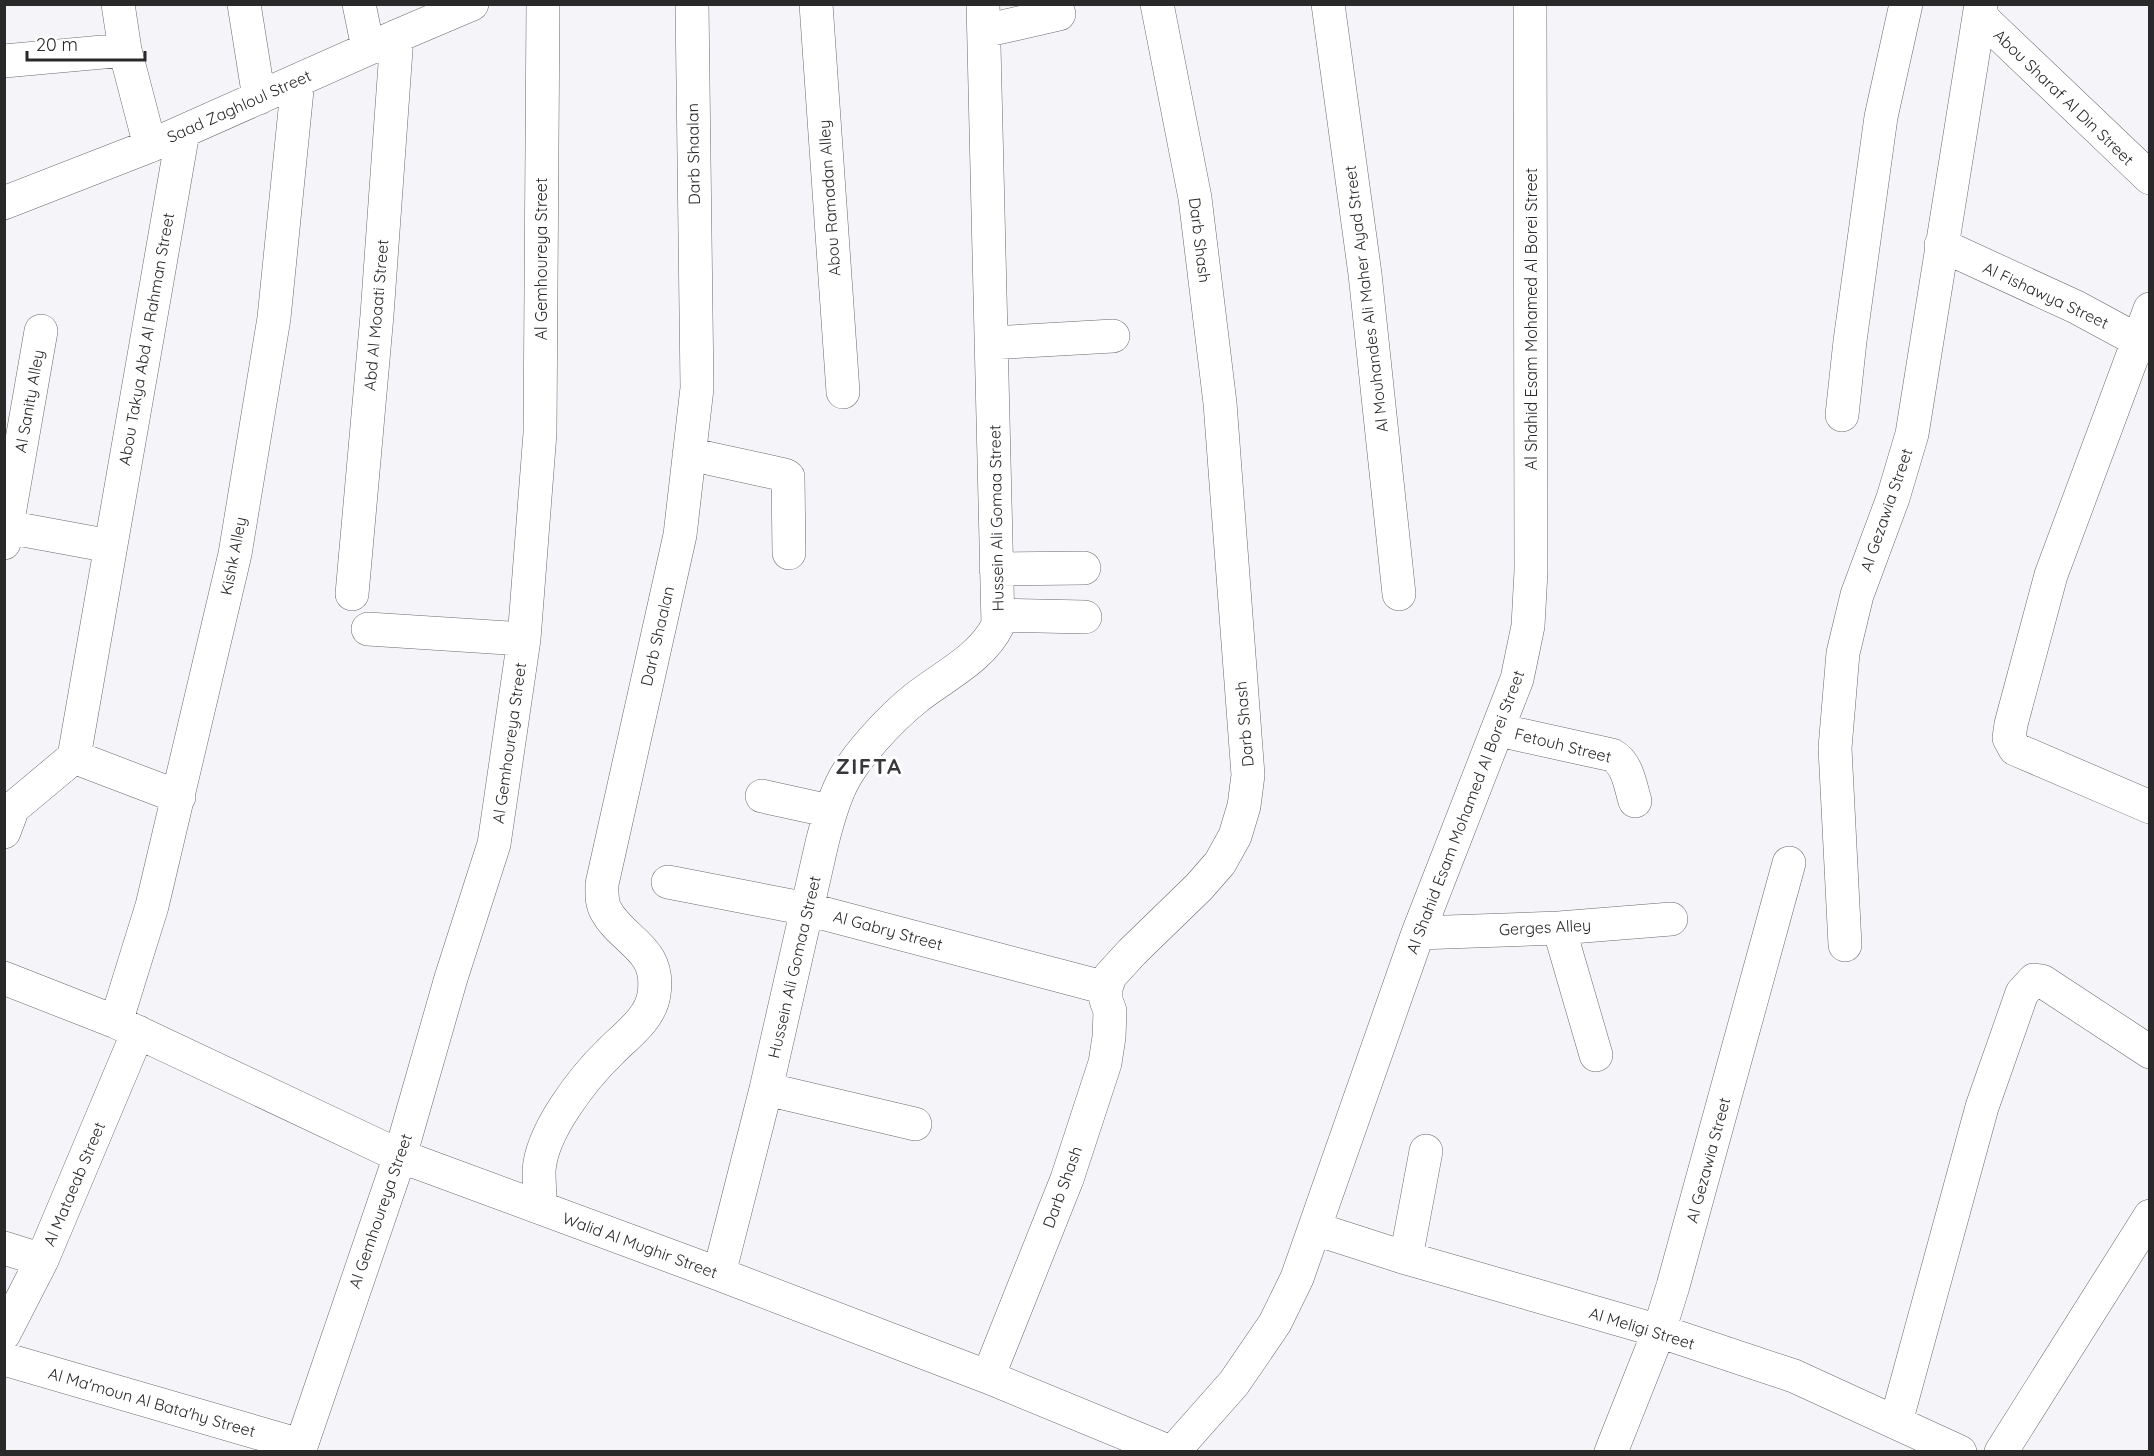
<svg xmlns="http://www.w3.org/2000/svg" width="2154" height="1456" font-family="Quicksand,sans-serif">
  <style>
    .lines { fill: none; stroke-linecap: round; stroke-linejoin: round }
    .street-casing { stroke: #6a6a6e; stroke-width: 34 }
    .street { stroke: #fff; stroke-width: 33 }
    .labels { text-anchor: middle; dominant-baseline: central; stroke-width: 6; stroke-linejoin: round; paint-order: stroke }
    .street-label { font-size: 16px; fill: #29292a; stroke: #fff }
    .district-label { font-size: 22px; font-weight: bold; letter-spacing: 1.5px; fill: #38373b; stroke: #fff }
  </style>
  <rect width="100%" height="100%" fill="#f5f5f9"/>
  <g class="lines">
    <g class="street-casing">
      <path id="street" d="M 118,4 L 125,50 L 150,146
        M 244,4 L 259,98
        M 359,4 L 368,48
        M 816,4 L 843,392
        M 1328,4 L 1365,274 L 1399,594
        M 1979,15 L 2150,178
        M 984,31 L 1059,14
        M 4,61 L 125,50
        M 4,203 L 150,146 L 397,36 L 472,4
        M 1941,245 L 2076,307 L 2150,347
        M 2150,309 L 2051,575 L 2011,724 L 2009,738 L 2015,749 L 2150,807
        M 991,343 L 1113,336
        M 1842,415 L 1850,341 L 1881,117 L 1906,4
        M 689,454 L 785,475 L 788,477 L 789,553
        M 7,527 L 110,546
        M 4,543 L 41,331
        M 996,569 L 1084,568
        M 352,594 L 377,315 L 397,36
        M 999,615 L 1085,617
        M 368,629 L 524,639
        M 1498,730 L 1612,755 C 1628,764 1630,785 1635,801
        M 74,757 L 179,797
        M 762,796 L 830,811
        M 4,832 L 13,808 L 74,757 L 183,132
        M 668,882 L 807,909 L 1106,988
        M 1559,928 L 1596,1055
        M 1418,933 L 1559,928 L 1671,919
        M 1845,945 L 1835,748 L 1843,653 L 1857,595 L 1893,498 L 1912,434 L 1981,4
        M 4,978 L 116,1022 L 400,1156 L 719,1274 L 988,1377 L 1170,1452
        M 116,1022 L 152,906 L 235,554 L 274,318 L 298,80
        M 766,1089 L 915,1124
        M 541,1208 C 540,1196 539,1183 539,1171 C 541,1132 583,1078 611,1051 C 627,1035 651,1018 654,994 C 661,948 623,942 606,911 C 601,902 602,893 602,884 L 680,535 L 697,388 L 692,4
        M 1316,1229 L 1406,1258 L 1659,1331 L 1794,1376 L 1960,1452
        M 4,1248 L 42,1260
        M 1406,1258 L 1426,1151
        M 719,1274 L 766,1089 L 822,843 C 827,823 832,804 841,785 C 854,757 891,718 916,698 C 944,676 982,658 998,625 L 983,4
        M 4,1334 L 42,1260 L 138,1032
        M 4,1359 L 300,1445
        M 988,1377 L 1067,1179 L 1105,1063 L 1109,1037 L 1110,1011 L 1106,1000 L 1106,988 L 1110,976 L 1132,952 L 1199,887 L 1220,863 L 1235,836 L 1244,806 L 1248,775 L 1220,403 L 1195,198 L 1157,4
        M 1896,1422 L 1982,1107 L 2022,993 L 2034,980 L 2042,981 L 2150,1052
        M 299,1452 L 400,1156 L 451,978 L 494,844 L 524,639 L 540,433 L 543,4
        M 1173,1452 L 1234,1383 L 1275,1323 L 1297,1278 L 1418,933 L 1517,679 L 1528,626 L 1531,571 L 1530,4
        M 1611,1452 L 1659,1331 L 1673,1286 L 1789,863
        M 2001,1452 L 2150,1216"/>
    </g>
    <use href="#street" class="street"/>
  </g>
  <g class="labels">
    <g class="street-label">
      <text transform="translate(2064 97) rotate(44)">Abou Sharaf Al Din Street</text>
      <text transform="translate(239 106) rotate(-24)">Saad Zaghloul Street</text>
      <text transform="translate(693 154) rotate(-91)">Darb Shaalan</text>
      <text transform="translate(829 198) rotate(-94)">Abou Ramadan Alley</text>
      <text transform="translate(1200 240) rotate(83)">Darb Shash</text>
      <text transform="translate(541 259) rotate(-90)">Al Gemhoureya Street</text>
      <text transform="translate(2046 295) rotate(25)">Al Fishawya Street</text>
      <text transform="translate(1366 299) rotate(-97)">Al Mouhandes Ali Maher Ayad Street</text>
      <text transform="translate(376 315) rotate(-85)">Abd Al Moaati Street</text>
      <text transform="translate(1531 319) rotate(-90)">Al Shahid Esam Mohamed Al Borei Street</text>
      <text transform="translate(146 339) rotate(-80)">Abou Takya Abd Al Rahman Street</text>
      <text transform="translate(29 401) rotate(-80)">Al Sanity Alley</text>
      <text transform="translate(1886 510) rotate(-71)">Al Gezawia Street</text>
      <text transform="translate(996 518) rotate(-91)">Hussein Ali Gomaa Street</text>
      <text transform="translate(233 556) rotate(-79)">Kishk Alley</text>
      <text transform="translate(657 636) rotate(-77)">Darb Shaalan</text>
      <text transform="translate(1244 724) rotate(-95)">Darb Shash</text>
      <text transform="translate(509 743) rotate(-82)">Al Gemhoureya Street</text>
      <text transform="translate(1563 745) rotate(14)">Fetouh Street</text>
      <text transform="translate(1465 812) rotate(-69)">Al Shahid Esam Mohamed Al Borei Street</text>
      <text transform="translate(1545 927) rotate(-3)">Gerges Alley</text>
      <text transform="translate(888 930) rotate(15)">Al Gabry Street</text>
      <text transform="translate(794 967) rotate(-77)">Hussein Ali Gomaa Street</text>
      <text transform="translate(1708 1160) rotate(-75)">Al Gezawia Street</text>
      <text transform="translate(74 1184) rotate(-67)">Al Mataeab Street</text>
      <text transform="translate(1062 1187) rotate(-70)">Darb Shash</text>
      <text transform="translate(380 1211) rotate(-71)">Al Gemhoureya Street</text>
      <text transform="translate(640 1245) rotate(20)">Walid Al Mughir Street</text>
      <text transform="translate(1642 1328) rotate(17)">Al Meligi Street</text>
      <text transform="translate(152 1402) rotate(16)">Al Ma'moun Al Bata'hy Street</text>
    </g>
    <g class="district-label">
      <text x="869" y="766">ZIFTA</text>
    </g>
  </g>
  <rect width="2154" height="1456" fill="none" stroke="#29292a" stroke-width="12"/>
  <path d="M27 51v9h118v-9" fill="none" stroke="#29292a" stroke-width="3"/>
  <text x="36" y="51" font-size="18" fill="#29292a" stroke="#ffffff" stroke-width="4.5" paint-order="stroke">20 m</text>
</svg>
